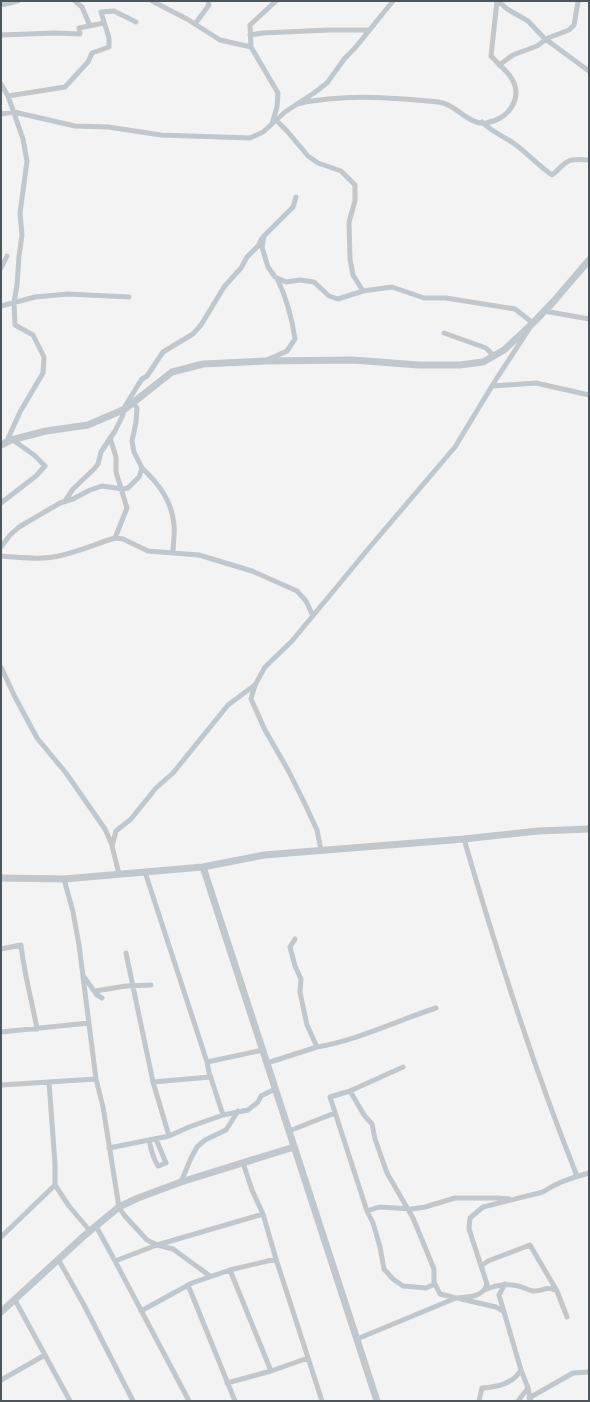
<svg xmlns="http://www.w3.org/2000/svg" width="590" height="1402" font-family="'Alegreya Sans',sans-serif">
  <style>
    .lines { fill: none; stroke-linecap: round; stroke-linejoin: round }
    .minor { stroke: #c0c7cd; stroke-width: 5 }
    .tertiary { stroke: #c0c7cd; stroke-width: 7 }
  </style>
  <rect width="100%" height="100%" fill="#f4f3f3"/>
  <g class="lines">
    <path class="minor" d="M 75,1 L 82,7 L 90,26
      M 152,1 L 187,19 L 220,40 L 251,47
      M 498,1 L 507,9 L 528,21 L 544,38 L 589,71
      M 1,5 L 18,1
      M 195,24 L 209,5 L 208,1
      M 1,35 L 55,33 L 80,34 L 79,28 L 104,23
      M 250,35 L 263,33 L 329,30 L 369,30
      M 499,65 L 513,55 L 537,46 L 548,38 L 569,30 L 574,25 L 578,2 L 579,1
      M 1,84 L 8,96 L 23,139 L 27,161 L 20,213 L 22,235 L 19,256 L 17,285 L 14,302 L 15,325 L 33,335 L 44,357 L 43,373 L 20,412 L 6,443
      M 8,96 L 65,87 L 88,62 L 92,53 L 109,47 L 109,38 L 101,12 L 114,11 L 136,22
      M 297,104 C 331,96 367,96 403,99 C 416,100 430,100 443,103 C 458,107 469,125 486,123 C 509,119 525,97 510,76 C 505,69 497,63 491,56 L 497,1
      M 1,114 L 14,112 L 75,126 L 108,127 L 161,135 L 250,138 L 263,132 L 272,124 L 277,107 L 278,93 L 251,47 L 250,25 L 276,1
      M 276,120 L 287,131 L 308,156 L 318,163 L 341,171 L 355,185 L 355,201 L 349,222 L 350,259 L 353,275 L 363,291
      M 274,122 L 285,112 L 314,93 L 327,83 L 345,58 L 355,48 L 393,1
      M 482,122 C 492,132 505,137 516,145 C 528,154 539,166 552,175 C 558,171 561,165 567,162 C 573,158 582,160 589,160
      M 296,197 L 293,207 L 264,236 L 262,247 L 268,267 L 275,277 L 286,282 L 300,280 L 314,282 L 329,296 L 338,299 L 363,291 L 392,287 L 424,298 L 446,298 L 515,309 L 533,323 L 495,381 L 455,447 L 369,548 L 292,641 L 265,667 L 255,685 L 251,699 L 265,730 L 288,770 L 305,804 L 317,830 L 321,850
      M 1,268 L 7,256
      M 1,306 L 35,297 L 68,294 L 129,297
      M 544,311 L 589,319
      M 444,333 L 486,348 L 494,356
      M 267,360 L 287,351 L 295,339 C 292,318 286,297 277,278
      M 492,386 L 536,383 L 589,395
      M 142,468 C 159,484 172,501 174,525 C 175,534 173,544 173,553
      M 65,501 L 73,489 L 94,469 L 98,464 L 101,452 L 115,431 L 123,415 L 123,410 L 138,385 L 142,379 L 147,376 L 163,352 L 193,334 L 201,325 L 224,287 L 241,268 L 247,257 L 258,246 L 262,238
      M 1,503 L 36,476 L 45,466 L 34,455 L 13,440
      M 115,538 L 123,539 L 148,551 L 199,555 L 252,571 L 297,591 L 306,601 L 313,616
      M 1,547 L 10,535 L 19,527 L 60,503 L 73,499 L 90,490 L 102,486 L 123,489 L 128,488 L 139,477 L 142,468 L 134,452 L 132,441 L 136,422 L 137,408 L 133,403
      M 1,556 C 18,557 37,560 53,557 C 74,554 95,544 115,538 L 127,508 L 116,472 L 116,457 L 110,438
      M 1,667 L 15,697 L 37,738 L 66,773 L 105,829 L 112,845
      M 464,839 C 497,953 533,1066 577,1176
      M 145,872 L 207,1062
      M 119,874 L 112,846 L 116,831 L 131,819 L 156,788 L 173,773 L 228,705 L 255,685
      M 64,879 L 73,912 L 79,945 L 96,1079 L 103,1107 L 119,1207 L 124,1215 L 147,1240 L 157,1245 L 173,1249 L 210,1276
      M 1,949 L 21,945 C 24,973 32,1001 37,1029
      M 126,953 L 153,1082
      M 84,977 L 97,995 L 102,998
      M 95,991 L 126,986 L 151,985
      M 1,1032 L 89,1023
      M 317,1047 C 358,1040 396,1021 436,1008
      M 267,1063 L 317,1047 L 307,1025 L 300,992 L 301,979 L 295,966 L 290,947 L 295,939
      M 403,1067 L 350,1091 L 330,1097 L 367,1211 L 373,1223 L 380,1247 L 384,1269 L 393,1279 L 403,1286 L 415,1287 L 426,1288 L 435,1284
      M 49,1082 L 55,1164 L 55,1185 L 69,1206 L 90,1231
      M 1,1085 L 96,1079
      M 350,1091 L 364,1115 L 372,1124 L 375,1139 L 387,1173 L 413,1218 L 434,1269 L 434,1282 L 440,1294 L 456,1298 L 357,1339
      M 223,1115 L 248,1110 L 258,1102 L 261,1096 L 275,1089
      M 289,1131 L 335,1113
      M 169,1136 L 189,1127 L 223,1115 L 210,1075
      M 149,1140 C 151,1150 153,1158 158,1166 L 166,1163 L 156,1139
      M 109,1148 L 169,1136 L 153,1082 L 210,1077 L 207,1062 L 263,1050
      M 243,1163 L 252,1190 L 263,1214
      M 181,1182 L 191,1158 L 197,1147 L 205,1140 L 226,1130 L 238,1111
      M 367,1211 L 379,1207 L 412,1209 L 425,1207 L 455,1198 L 497,1198 L 509,1199
      M 96,1226 L 115,1261 L 189,1401
      M 1,1237 L 55,1185
      M 58,1259 L 84,1305 L 133,1401
      M 115,1261 L 157,1245 L 263,1214 L 276,1259
      M 481,1266 L 488,1261 L 530,1245 L 557,1291
      M 230,1270 L 271,1371 L 308,1358
      M 505,1284 L 499,1295 L 521,1370 L 528,1388 L 531,1401
      M 188,1285 L 235,1401
      M 484,1290 C 496,1285 506,1283 518,1286 C 523,1287 528,1290 533,1291 C 543,1292 546,1285 557,1291 L 567,1317
      M 456,1298 C 468,1297 484,1297 487,1284 L 469,1229 L 470,1218 L 483,1207 L 543,1192 C 556,1183 573,1177 589,1173
      M 461,1299 L 496,1307 L 504,1312
      M 15,1300 L 70,1401
      M 141,1311 L 192,1283 L 230,1270 L 276,1259 L 322,1401
      M 1,1380 L 45,1355
      M 227,1383 L 271,1371
      M 529,1398 L 573,1373 L 589,1372
      M 479,1401 L 482,1388 C 497,1387 513,1384 521,1370
      M 518,1401 L 528,1388"/>
    <path class="tertiary" d="M 1,445 L 11,440 L 46,431 L 88,425 L 125,409 L 172,372 L 203,364 L 265,361 L 353,360 L 419,365 L 460,365 L 483,362 L 504,350 L 533,323 L 554,301 L 589,260
      M 203,867 L 377,1401
      M 1,878 L 64,879 L 203,867 L 264,855 L 464,839 L 538,831 L 589,829
      M 1,1312 L 85,1235 L 119,1207 L 138,1198 L 181,1182 L 294,1147"/>
  </g>
  <rect width="590" height="1402" fill="none" stroke="#4c575d" stroke-width="4"/>
</svg>
